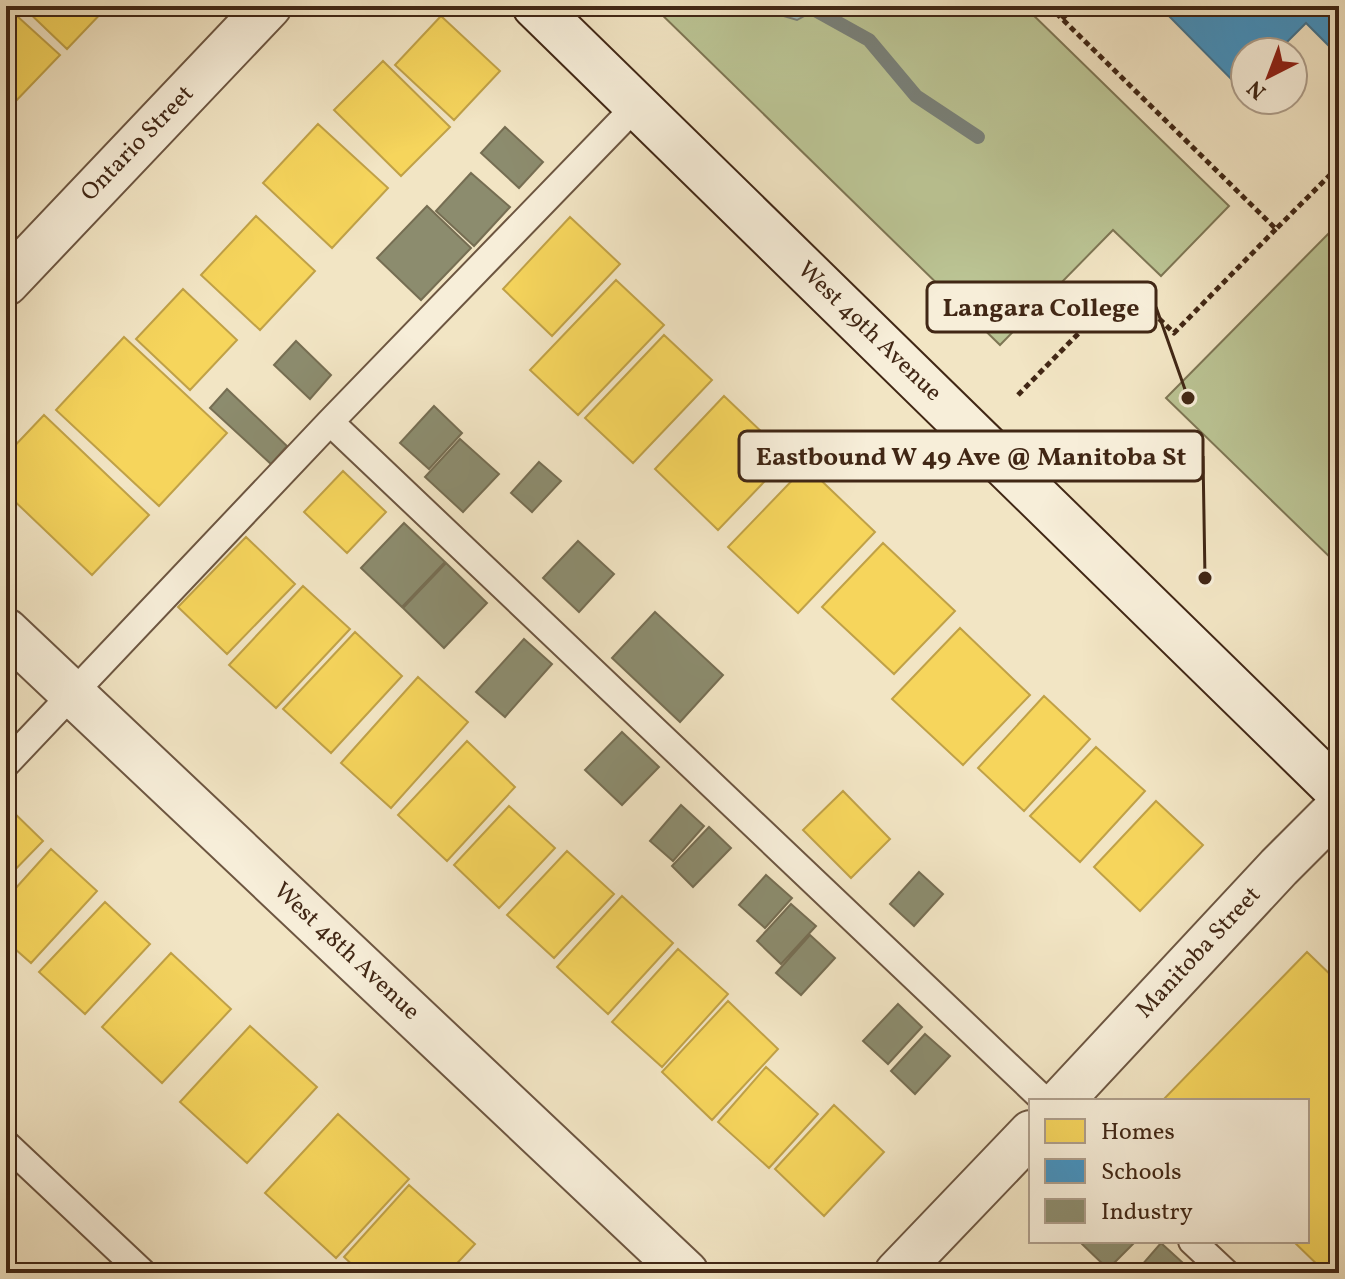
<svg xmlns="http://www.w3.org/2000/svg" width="1345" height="1279" font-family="Vollkorn,serif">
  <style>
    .green { fill: #bbc494; stroke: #7e7654; stroke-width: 2 }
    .water { fill: #9fbdbd; stroke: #79817a; stroke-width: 2 }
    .homes { fill: #f6d55c; stroke: #c0a147; stroke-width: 2 }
    .schools { fill: #4393c3; stroke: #42738f; stroke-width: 2 }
    .industry { fill: #8c8c6e; stroke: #766e53; stroke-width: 2 }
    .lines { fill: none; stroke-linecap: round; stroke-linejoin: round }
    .stream { stroke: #79817a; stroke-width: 14 }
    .lane-casing { stroke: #6d5641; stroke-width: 30 }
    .street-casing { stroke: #6d5641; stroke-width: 48 }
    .secondary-casing { stroke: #412715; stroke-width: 48 }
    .path { stroke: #412715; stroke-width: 5; stroke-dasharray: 6 4; stroke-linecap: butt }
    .lane { stroke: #f7eed9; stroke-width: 26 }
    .street { stroke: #f7eed9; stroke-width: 44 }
    .secondary { stroke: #f7eed9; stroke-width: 44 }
    .labels { text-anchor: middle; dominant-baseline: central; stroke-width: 8; stroke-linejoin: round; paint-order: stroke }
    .street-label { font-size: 24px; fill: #412715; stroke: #f7eed9 }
    .leader { fill: none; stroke: #412715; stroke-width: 3 }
    .callout-dot { fill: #412715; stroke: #f7eed9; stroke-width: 3 }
    .callout { fill: #f7eed9; stroke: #412715; stroke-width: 3 }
    .callout-label { font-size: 26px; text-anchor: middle; font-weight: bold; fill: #412715 }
  </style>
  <rect width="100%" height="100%" fill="#f2e5c4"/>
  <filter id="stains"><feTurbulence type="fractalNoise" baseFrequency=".0025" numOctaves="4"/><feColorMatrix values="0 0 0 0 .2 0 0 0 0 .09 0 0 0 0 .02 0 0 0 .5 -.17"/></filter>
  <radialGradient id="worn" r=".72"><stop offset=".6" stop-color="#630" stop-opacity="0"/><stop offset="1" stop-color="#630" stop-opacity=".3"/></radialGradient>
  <path class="green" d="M 653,6 L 1024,6 L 1229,206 L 1161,276 L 1113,230 L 1000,345 Z
    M 1333,229 L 1339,229 L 1339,566 L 1166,398 Z"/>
  <path class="water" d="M 757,6 L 813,6 L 815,10 L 797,20 L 760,9 Z"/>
  <path class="homes" d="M 6,6 L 60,55 L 12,105 L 6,99 Z
    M 22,6 L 108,6 L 67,49 Z
    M 441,16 L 500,71 L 454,120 L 395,65 Z
    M 383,61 L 450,127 L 401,176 L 334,110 Z
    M 318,124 L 388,188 L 332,248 L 263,183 Z
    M 256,216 L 315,271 L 260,330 L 201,275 Z
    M 570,217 L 620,264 L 552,336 L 503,289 Z
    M 616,280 L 664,325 L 578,415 L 530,370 Z
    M 183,289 L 237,340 L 190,390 L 136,339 Z
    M 664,335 L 712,380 L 633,463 L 585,418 Z
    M 124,337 L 227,433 L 159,506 L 56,410 Z
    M 724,396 L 788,457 L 718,530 L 655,469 Z
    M 44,415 L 149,515 L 92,575 L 6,493 L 6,455 Z
    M 806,466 L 875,532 L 798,613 L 728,547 Z
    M 343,471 L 386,512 L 347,553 L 304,512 Z
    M 246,537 L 295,584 L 227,654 L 178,607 Z
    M 883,543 L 955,611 L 894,674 L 822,607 Z
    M 303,586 L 350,629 L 276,708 L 229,665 Z
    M 960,628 L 1030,695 L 963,765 L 892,699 Z
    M 355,632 L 402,676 L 331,753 L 283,709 Z
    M 418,677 L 468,722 L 391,808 L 341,763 Z
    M 1044,696 L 1090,739 L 1024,811 L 978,768 Z
    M 467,741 L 515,787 L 447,861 L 398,815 Z
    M 1096,747 L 1145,791 L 1080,862 L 1030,816 Z
    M 843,791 L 890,839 L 851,878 L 803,830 Z
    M 1156,801 L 1203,845 L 1140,911 L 1094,867 Z
    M 6,805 L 43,841 L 6,879 Z
    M 509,806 L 555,848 L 499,908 L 454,865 Z
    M 51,849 L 97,891 L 31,963 L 6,941 L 6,899 Z
    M 567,851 L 614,894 L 554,958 L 507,915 Z
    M 622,896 L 673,943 L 608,1014 L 557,967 Z
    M 105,902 L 150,944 L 85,1014 L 39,972 Z
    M 678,949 L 728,994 L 662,1067 L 612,1022 Z
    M 1307,952 L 1339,983 L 1339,1273 L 1326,1273 L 1293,1241 L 1307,1241 L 1307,1101 L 1162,1101 Z
    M 171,953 L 231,1009 L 162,1083 L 102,1027 Z
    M 728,1001 L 778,1049 L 712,1120 L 662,1072 Z
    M 250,1026 L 317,1087 L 247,1163 L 180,1102 Z
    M 766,1067 L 818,1114 L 769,1168 L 718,1122 Z
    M 834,1105 L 884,1152 L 824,1216 L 775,1169 Z
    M 338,1114 L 409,1179 L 336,1258 L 265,1193 Z
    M 409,1185 L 475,1244 L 448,1273 L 361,1273 L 344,1257 Z"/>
  <path class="schools" d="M 1159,6 L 1339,6 L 1339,56 L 1306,23 L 1277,52 L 1245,52 L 1245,84 L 1240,88 Z"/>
  <path class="industry" d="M 505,127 L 543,162 L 519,188 L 481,153 Z
    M 471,173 L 510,207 L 474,246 L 436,211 Z
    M 427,206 L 471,248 L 421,300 L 377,258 Z
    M 296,341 L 331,375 L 310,399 L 274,365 Z
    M 227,389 L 287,446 L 271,464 L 210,408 Z
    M 434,406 L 462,433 L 429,469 L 400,443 Z
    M 460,439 L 499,474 L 463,512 L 425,477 Z
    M 539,462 L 561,481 L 532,512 L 511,493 Z
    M 404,523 L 445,562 L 402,607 L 361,568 Z
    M 578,541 L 614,574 L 579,612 L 543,578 Z
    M 446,563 L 487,603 L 444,648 L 403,608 Z
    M 655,612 L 723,675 L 680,722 L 612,658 Z
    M 524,639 L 552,664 L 505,717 L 476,692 Z
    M 622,732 L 659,767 L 622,805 L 585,770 Z
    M 681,805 L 704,826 L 673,861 L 650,841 Z
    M 709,827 L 731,848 L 693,887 L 672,866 Z
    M 919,872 L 943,894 L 914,926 L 890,904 Z
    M 766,875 L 792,898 L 765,928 L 739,905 Z
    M 791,904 L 816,926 L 781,964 L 757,941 Z
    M 810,935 L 835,958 L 801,995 L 776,973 Z
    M 898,1004 L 922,1027 L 888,1064 L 863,1041 Z
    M 925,1034 L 950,1056 L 915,1094 L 891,1071 Z
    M 1085,1241 L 1136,1241 L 1108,1269 L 1082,1244 Z
    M 1161,1243 L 1194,1273 L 1135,1273 Z"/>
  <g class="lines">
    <path class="stream" d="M 815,10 L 869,40 L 916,96 L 978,137"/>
    <g class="lane-casing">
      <path id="lane" d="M 330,422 L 1045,1101
        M 6,764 L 330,422 L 637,105
        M 6,1144 L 143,1273
        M 1192,1241 L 1226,1273"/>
    </g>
    <g class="street-casing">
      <path id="street" d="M 6,283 L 269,6
        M 6,631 L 686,1273
        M 1061,1101 L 1279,867 L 1339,807
        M 897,1273 L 1031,1133"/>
    </g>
    <g class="secondary-casing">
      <path id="secondary" d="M 535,6 L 1339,792"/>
    </g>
    <path class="path" d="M 1049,6 L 1276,229 L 1333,172 L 1339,178
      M 1062,19 L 1075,6
      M 1333,172 L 1339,165
      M 1018,395 L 1125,286 L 1174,333 L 1276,229"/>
    <use href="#lane" class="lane"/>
    <use href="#street" class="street"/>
    <use href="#secondary" class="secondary"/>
  </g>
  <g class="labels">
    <g class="street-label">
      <text transform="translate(138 144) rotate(-46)">Ontario Street</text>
      <text transform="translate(869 332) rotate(44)">West 49th Avenue</text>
      <text transform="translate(346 952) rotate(43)">West 48th Avenue</text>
      <text transform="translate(1199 953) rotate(-47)">Manitoba Street</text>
    </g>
  </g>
  <path class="leader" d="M1188 398L1156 307M1205 578L1203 456"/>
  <g class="callout-dot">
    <circle cx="1188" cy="398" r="8"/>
    <circle cx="1205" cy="578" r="8"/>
  </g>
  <g class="callout">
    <rect x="927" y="282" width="229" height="50" rx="8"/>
    <rect x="739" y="431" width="464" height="50" rx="8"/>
  </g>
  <g class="callout-label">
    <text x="1041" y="316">Langara College</text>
    <text x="971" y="465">Eastbound W 49 Ave @ Manitoba St</text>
  </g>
  <rect width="1345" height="1279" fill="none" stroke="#f2e5c4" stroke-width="32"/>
  <rect x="8" y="8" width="1329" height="1263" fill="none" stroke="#412715" stroke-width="4"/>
  <rect x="16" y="16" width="1313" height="1247" fill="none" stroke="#412715" stroke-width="2"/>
  <rect x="1029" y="1099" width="280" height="144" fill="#f7eed9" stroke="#ae9e8b" stroke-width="2"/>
  <rect x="1045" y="1119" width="40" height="24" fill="#f6d55c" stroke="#ae9e8b" stroke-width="2"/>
  <text x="1101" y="1139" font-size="24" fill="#412715">Homes</text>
  <rect x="1045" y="1159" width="40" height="24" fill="#4393c3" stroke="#ae9e8b" stroke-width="2"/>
  <text x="1101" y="1179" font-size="24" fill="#412715">Schools</text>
  <rect x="1045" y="1199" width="40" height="24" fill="#8c8c6e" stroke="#ae9e8b" stroke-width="2"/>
  <text x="1101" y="1219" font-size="24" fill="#412715">Industry</text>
  <g transform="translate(1269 76) rotate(222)"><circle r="38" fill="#f7eed9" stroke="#ae9e8b" stroke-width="2"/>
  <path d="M0-6L14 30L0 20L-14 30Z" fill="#8f2418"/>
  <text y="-12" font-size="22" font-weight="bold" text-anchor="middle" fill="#412715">N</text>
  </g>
  <rect width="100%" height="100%" filter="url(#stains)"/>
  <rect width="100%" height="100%" fill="url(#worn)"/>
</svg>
